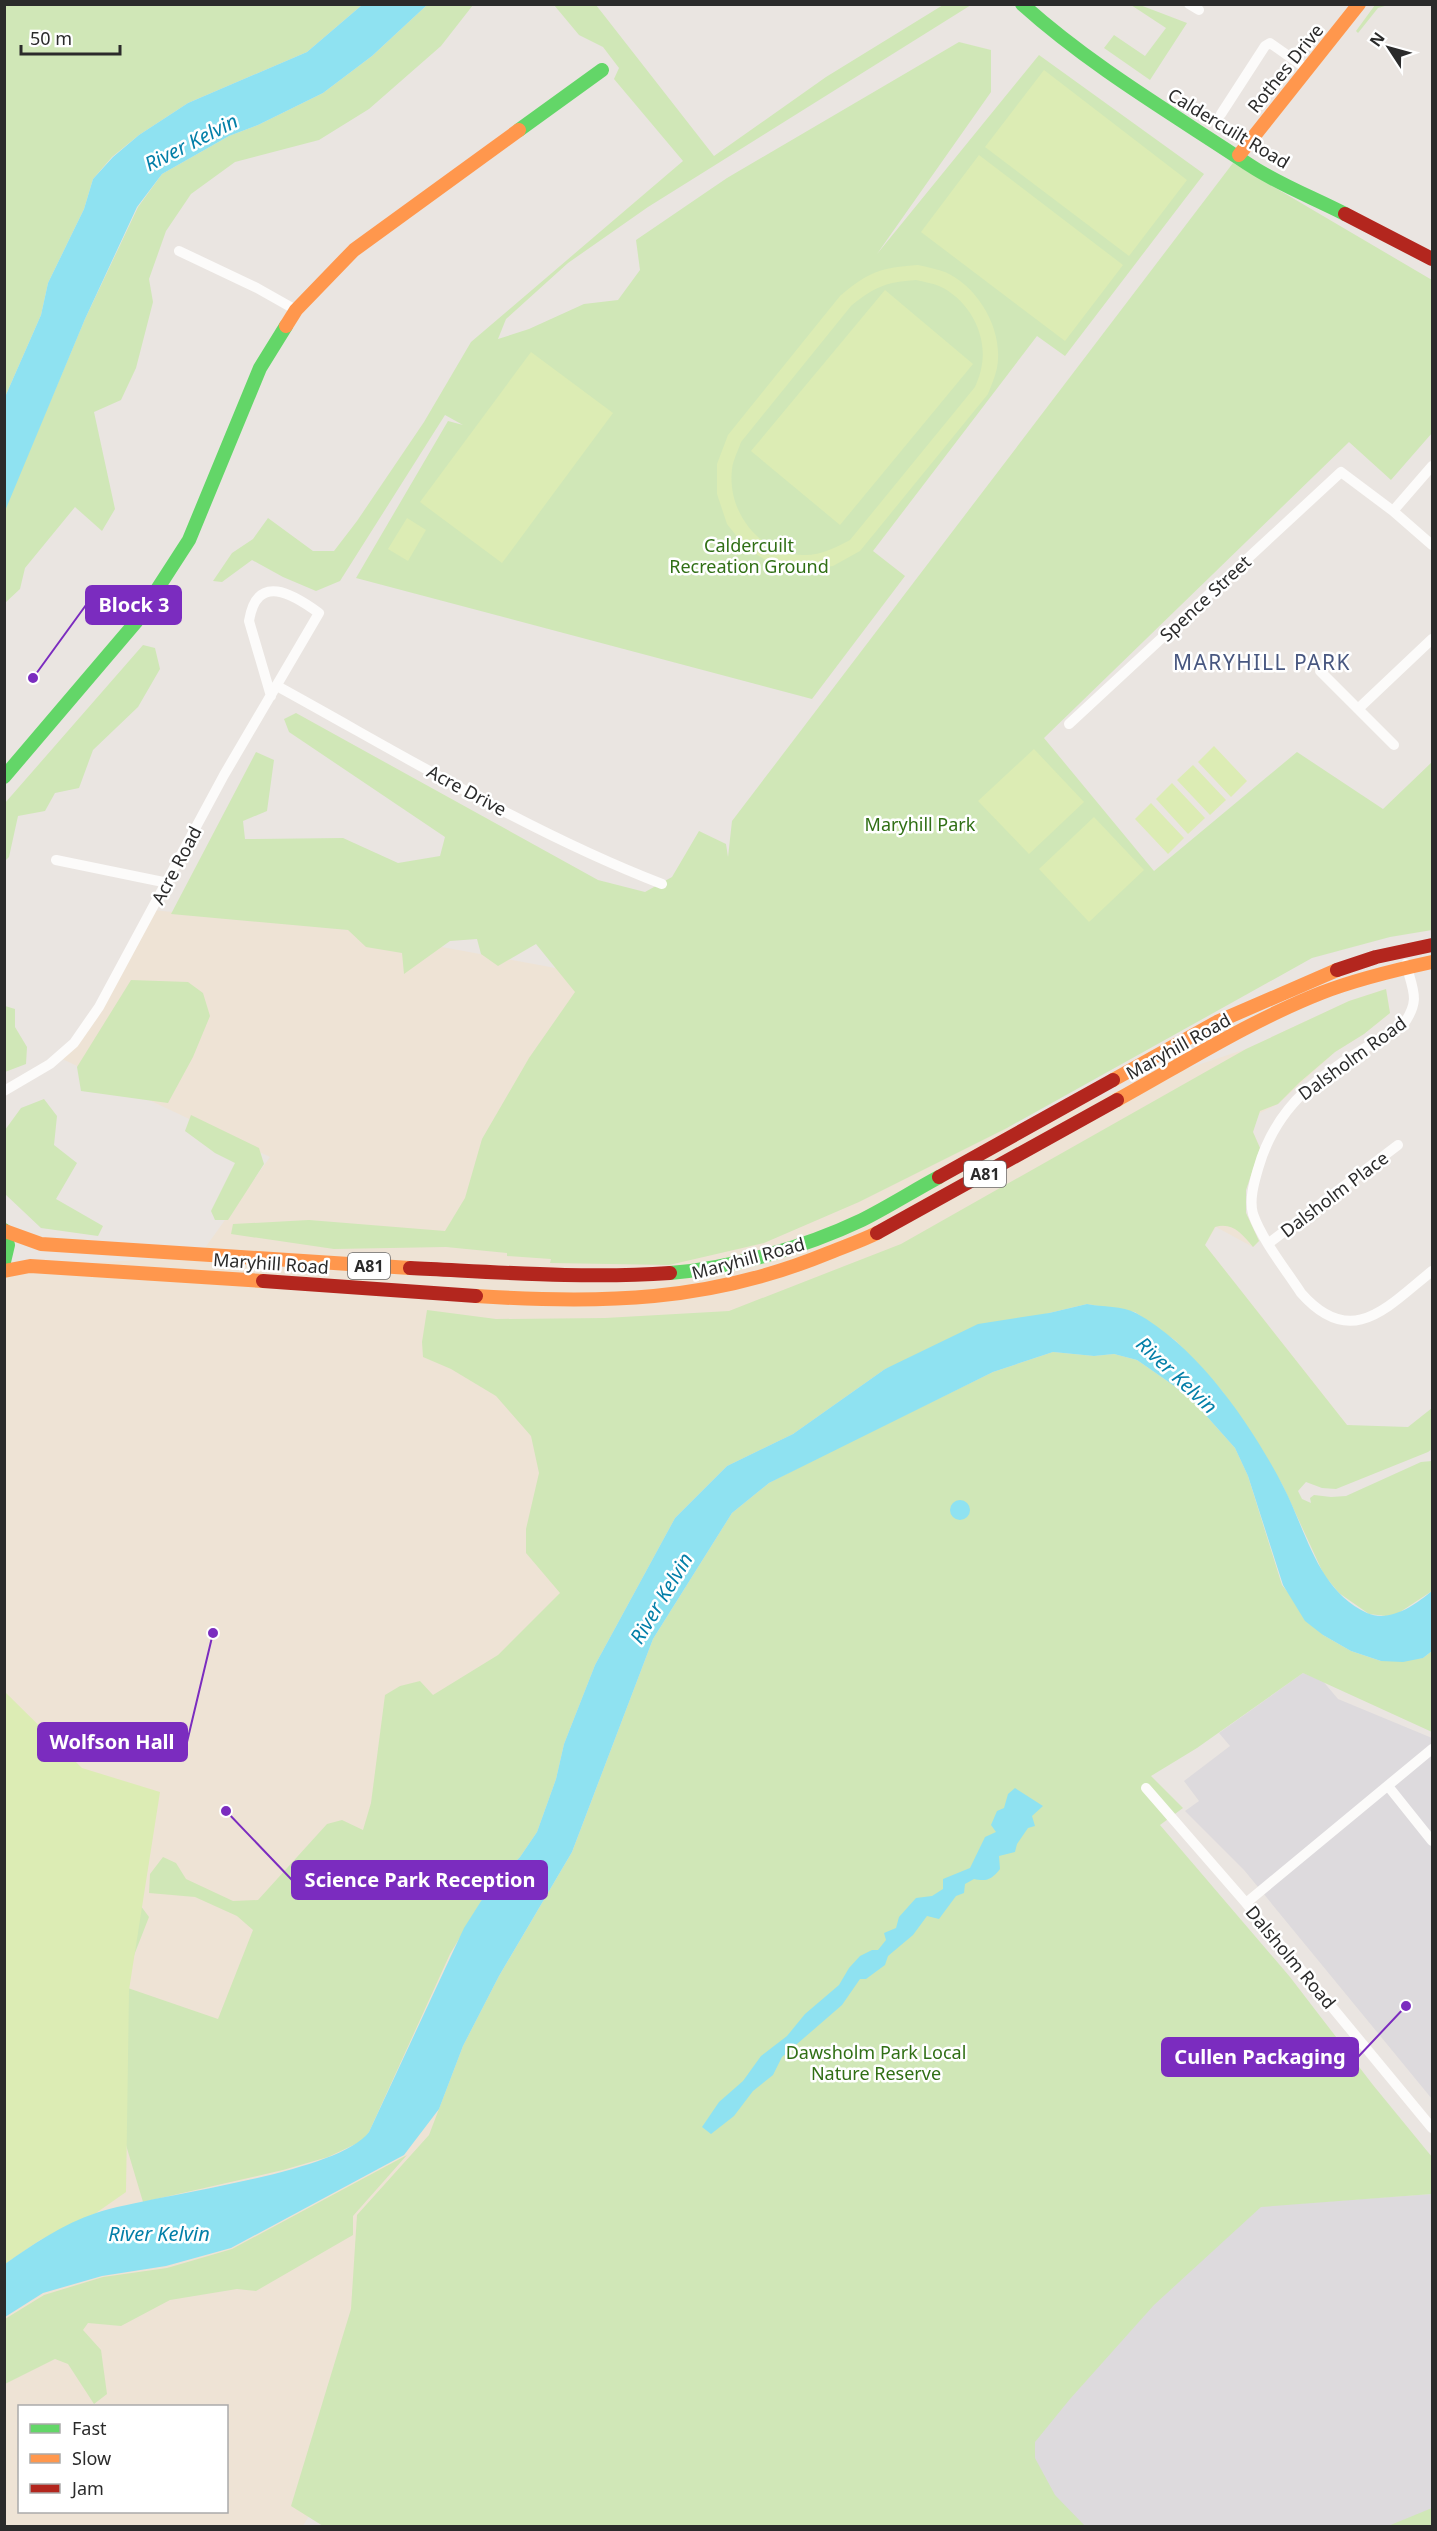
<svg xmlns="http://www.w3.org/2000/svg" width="1437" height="2531" font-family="'Noto Sans',sans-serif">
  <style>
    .industrial { fill: #dddadd }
    .education { fill: #eee3d5; fill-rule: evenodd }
    .green { fill: #d0e7b7 }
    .pitch { fill: #dcecb4; fill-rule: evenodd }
    .water { fill: #8fe2f1 }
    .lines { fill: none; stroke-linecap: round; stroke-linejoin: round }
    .street { stroke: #fcfbfa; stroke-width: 10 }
    .fast { stroke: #63d668; stroke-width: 14 }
    .slow { stroke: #ff974d; stroke-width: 14 }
    .jam { stroke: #b3261e; stroke-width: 14 }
    .labels { text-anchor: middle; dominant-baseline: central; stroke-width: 5; stroke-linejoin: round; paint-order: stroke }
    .shield { fill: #fff; stroke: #6b6b6b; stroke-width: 1.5 }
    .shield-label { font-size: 16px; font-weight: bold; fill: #2b2b2b }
    .street-label { font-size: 18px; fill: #2b2b2b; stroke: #fff }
    .park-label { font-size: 18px; fill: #306f15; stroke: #fff }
    .water-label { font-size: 20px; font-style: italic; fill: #037fa8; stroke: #fff }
    .quarter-label { font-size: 21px; letter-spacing: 1.5px; fill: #485780; stroke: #fff }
    .leader { fill: none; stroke: #7b2cbf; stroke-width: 2 }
    .callout-dot { fill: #7b2cbf; stroke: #fff; stroke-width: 2 }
    .callout { fill: #7b2cbf; stroke: #7b2cbf; stroke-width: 2 }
    .callout-label { font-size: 20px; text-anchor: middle; font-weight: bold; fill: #fff }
  </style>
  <rect width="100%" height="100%" fill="#eae5e1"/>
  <path class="industrial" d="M 1303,1673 L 1322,1680 L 1338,1699 L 1432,1738 L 1432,2099 L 1244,1870 L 1185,1811 L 1199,1801 L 1184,1781 L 1230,1746 L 1219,1733 Z
    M 1432,2194 L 1432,2513 L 1400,2526 L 1082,2526 L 1055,2499 L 1034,2469 L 1034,2434 L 1093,2359 L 1250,2207 Z"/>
  <path class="education" d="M 153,910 L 349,930 L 599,976 L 938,990 L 1007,1128 L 1246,1049 L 1349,1001 L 1386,989 L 1390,1013 L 1364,1034 L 1335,1052 L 1278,1104 L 1256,1115 L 1253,1132 L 1260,1148 L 1246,1190 L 1246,1213 L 1259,1241 L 1253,1247 L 1216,1227 L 1205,1245 L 1347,1425 L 599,1777 L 461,2052 L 439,2109 L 339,2463 L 303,2526 L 5,2526 L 5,1270 L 200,1255 L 270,1157 L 58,1057 L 74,1043 ZM 20,2406 L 226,2406 L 226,2512 L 20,2512 Z"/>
  <path class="green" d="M 4,5 L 362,5 L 307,52 L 188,103 L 139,135 L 112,157 L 93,179 L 84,209 L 48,283 L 41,315 L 5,397 Z
    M 427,5 L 473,5 L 441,46 L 369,109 L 319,140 L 235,162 L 191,194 L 166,231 L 149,279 L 153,302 L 136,368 L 121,400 L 94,412 L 115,509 L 102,531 L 75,507 L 25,568 L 20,589 L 5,603 L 4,511 L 85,319 L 138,207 L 162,174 L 229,136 L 258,125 L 323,93 L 372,56 Z
    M 554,5 L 596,5 L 714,156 L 826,77 L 943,5 L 971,5 L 648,207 L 568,263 L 506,319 L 498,339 L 529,329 L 584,304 L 618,300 L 640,270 L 636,240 L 727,178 L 959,42 L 991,50 L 991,92 L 877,254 L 1039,55 L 1204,174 L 1065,356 L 1037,336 L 873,551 L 905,576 L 812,699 L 356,578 L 448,421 L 463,425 L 445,415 L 340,581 L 316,591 L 283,577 L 252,560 L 222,582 L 213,581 L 232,553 L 253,539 L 268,518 L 313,551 L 334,551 L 357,521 L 424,422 L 471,342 L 683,161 L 614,79 L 619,68 L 603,47 L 579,35 Z
    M 1131,5 L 1140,5 L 1187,23 L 1150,80 L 1104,48 L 1114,35 L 1145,56 L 1166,28 Z
    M 1375,5 L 1388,5 L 1378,8 L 1358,33 L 1356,31 Z
    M 1233,163 L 1432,280 L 1432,433 L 1391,480 L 1349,442 L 1044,738 L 1154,871 L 1297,752 L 1383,809 L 1432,762 L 1432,930 L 1390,937 L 1312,958 L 1007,1128 L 859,1202 L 764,1243 L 669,1265 L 550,1263 L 551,1259 L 507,1256 L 507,1253 L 446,1247 L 334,1249 L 231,1234 L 233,1224 L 309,1220 L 445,1231 L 465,1198 L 482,1139 L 529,1058 L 575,992 L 536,944 L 498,966 L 481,954 L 477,939 L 450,941 L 404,974 L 402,953 L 366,947 L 348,930 L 171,914 L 256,752 L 274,760 L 267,811 L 243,821 L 245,839 L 343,838 L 398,863 L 440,856 L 445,837 L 289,732 L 284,719 L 296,713 L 598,880 L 645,892 L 672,877 L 699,831 L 726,844 L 728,857 L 732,821 Z
    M 143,645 L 155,648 L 160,669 L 138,707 L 93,750 L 79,788 L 55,793 L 45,811 L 18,816 L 9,857 L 5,861 L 5,803 Z
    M 131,980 L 188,982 L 203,993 L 210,1016 L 193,1057 L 168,1103 L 81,1091 L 77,1067 Z
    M 1386,989 L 1390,1013 L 1364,1034 L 1335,1052 L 1300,1082 L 1278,1104 L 1260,1111 L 1253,1132 L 1260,1148 L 1246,1190 L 1246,1213 L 1259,1241 L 1253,1247 C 1242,1234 1233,1222 1215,1227 L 1205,1245 L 1347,1425 L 1408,1427 L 1432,1408 L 1432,1449 L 1428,1452 L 1336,1489 L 1322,1488 L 1306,1482 L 1298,1491 L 1302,1499 L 1311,1503 L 1310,1498 L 1314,1495 L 1331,1497 L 1346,1496 L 1421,1462 L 1432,1461 L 1432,1591 L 1397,1614 L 1386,1616 L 1369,1614 L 1339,1593 L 1324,1575 L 1283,1486 L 1254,1438 L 1222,1391 L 1176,1341 L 1135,1312 L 1087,1304 L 1049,1313 L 885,1369 L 793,1434 L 727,1466 L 675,1518 L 595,1665 L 564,1744 L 556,1779 L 537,1832 L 520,1857 L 490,1887 L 450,1954 L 369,2132 L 362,2141 L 328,2157 L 283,2170 L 143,2202 L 126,2145 L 44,1957 L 132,1894 L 149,1917 L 122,1986 L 218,2019 L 253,1930 L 237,1916 L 195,1897 L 149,1893 L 150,1874 L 163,1857 L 176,1863 L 186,1879 L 233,1901 L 258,1900 L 327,1824 L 342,1820 L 363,1830 L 371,1803 L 385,1695 L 400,1686 L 420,1681 L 433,1695 L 498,1655 L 560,1593 L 526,1553 L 526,1529 L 539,1473 L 531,1436 L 496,1396 L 451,1369 L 423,1357 L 422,1342 L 427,1310 L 496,1319 L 605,1318 L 729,1311 L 901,1244 L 1246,1049 L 1349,1001 Z
    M 5,1006 L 15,1009 L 15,1027 L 27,1047 L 26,1064 L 5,1072 Z
    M 44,1099 L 57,1116 L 54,1145 L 77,1163 L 56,1199 L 103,1226 L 98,1236 L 41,1228 L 5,1194 L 5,1130 L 21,1108 Z
    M 191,1115 L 259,1148 L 264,1164 L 228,1220 L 215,1220 L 211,1211 L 235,1163 L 215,1153 L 185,1131 Z
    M 1053,1352 L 1094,1356 L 1114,1354 L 1137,1360 L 1173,1385 L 1194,1402 L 1235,1448 L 1248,1476 L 1282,1585 L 1323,1635 L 1351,1651 L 1381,1661 L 1423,1658 L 1432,1651 L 1432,1732 L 1303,1673 L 1197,1748 L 1151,1776 L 1183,1808 L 1160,1825 L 1290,1977 L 1373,2085 L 1432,2157 L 1432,2194 L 1261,2207 L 1154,2305 L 1070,2399 L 1035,2442 L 1035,2458 L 1055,2495 L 1085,2526 L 323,2526 L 291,2506 L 351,2309 L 357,2215 L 429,2135 L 463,2046 L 499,1976 L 572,1852 L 653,1639 L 732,1513 L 769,1483 L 825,1454 L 993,1372 Z
    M 407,2155 L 353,2216 L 353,2235 L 256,2291 L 237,2289 L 170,2300 L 121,2326 L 88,2323 L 83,2330 L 101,2350 L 107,2394 L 94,2404 L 68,2364 L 55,2359 L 5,2384 L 5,2319 L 44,2295 L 103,2277 L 167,2268 L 232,2249 Z
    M 1432,2508 L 1432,2526 L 1388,2526 Z"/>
  <path class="pitch" d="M 1044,70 L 1187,180 L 1129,256 L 985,147 Z
    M 979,155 L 1123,265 L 1065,341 L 921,232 Z
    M 918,265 C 927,267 937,269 945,272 C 979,287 1004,331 997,368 C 995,377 991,386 988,394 L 860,551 L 833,566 L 802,570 L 772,564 L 746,548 L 727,524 L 717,494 L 717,464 L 728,435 L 840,296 C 870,271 880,268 918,265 ZM 916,280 C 924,282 932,283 939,286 C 968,299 987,333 982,364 C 981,372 978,380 975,387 L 850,540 C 835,548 820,556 802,555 C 758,553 727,511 732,469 C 733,460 738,451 741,442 L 851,306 C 874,287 886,282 916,280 Z
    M 885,290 L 973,364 L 840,525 L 751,451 Z
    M 531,352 L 613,413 L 502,563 L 420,502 Z
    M 407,518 L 426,530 L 408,561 L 388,549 Z
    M 1214,746 L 1247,781 L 1231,797 L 1198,762 Z
    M 1034,749 L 1084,802 L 1029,854 L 978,801 Z
    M 1193,765 L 1226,800 L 1210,815 L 1177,780 Z
    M 1172,783 L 1205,818 L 1188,834 L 1156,799 Z
    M 1151,803 L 1184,838 L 1168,854 L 1135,819 Z
    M 1094,817 L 1144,870 L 1089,922 L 1039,869 Z
    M 4,1691 L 82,1768 L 160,1792 L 129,1990 L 126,2192 L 96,2213 L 40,2240 L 5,2264 Z"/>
  <path class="water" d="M 362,5 L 427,5 L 372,56 L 323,93 L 258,125 L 229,136 L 162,174 L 137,207 L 85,319 L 5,511 L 5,397 L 41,315 L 48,283 L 84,209 L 93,179 L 113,157 L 139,135 L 188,103 L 307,52 Z
    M 1087,1304 C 1102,1307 1123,1306 1136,1313 C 1198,1347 1251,1424 1283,1486 C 1306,1530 1317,1590 1367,1613 C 1390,1623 1415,1605 1432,1591 L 1432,1651 L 1423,1658 L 1403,1662 L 1381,1661 L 1351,1651 L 1323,1635 L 1305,1621 L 1283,1585 L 1248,1476 L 1235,1448 L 1194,1402 L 1173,1385 L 1137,1360 L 1114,1354 L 1094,1356 L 1053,1352 L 993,1372 L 769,1483 L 732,1513 L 653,1639 L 572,1852 L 499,1976 L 463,2046 L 439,2109 L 404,2155 L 231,2248 L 166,2266 L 102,2276 L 43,2293 L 5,2317 L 5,2264 C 33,2244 63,2224 96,2213 C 154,2194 336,2175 369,2132 L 464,1928 L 490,1887 L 520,1857 L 537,1832 L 556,1779 L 564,1744 L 595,1665 L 675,1518 L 727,1466 L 793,1434 L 885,1369 L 978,1324 L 1049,1313 Z
    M950 1510a10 10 0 1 1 20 0a10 10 0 1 1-20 0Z
    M 1015,1788 L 1043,1806 L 1032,1816 L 1035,1826 L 1028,1828 L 1017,1844 L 1015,1852 L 999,1856 L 1000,1869 C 992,1879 987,1882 974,1879 L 965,1884 L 964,1893 L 956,1896 L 939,1919 L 927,1916 L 913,1935 L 888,1956 L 885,1965 L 866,1979 L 860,1979 L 842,2005 L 782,2057 L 773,2075 L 753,2091 L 734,2116 L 711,2134 L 702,2127 L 719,2102 L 743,2081 L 761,2056 L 787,2036 L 805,2014 L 839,1985 L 849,1968 L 860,1956 L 872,1950 L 878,1950 L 886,1940 L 884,1933 L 896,1928 L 899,1917 L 916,1898 L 932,1896 L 943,1889 L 943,1879 L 970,1868 L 985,1837 L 996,1832 L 991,1825 L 997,1811 L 1004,1808 L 1008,1794 Z"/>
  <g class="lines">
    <path class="street" d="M 1189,4 L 1199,10
      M 1221,114 L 1265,46 L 1270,43 L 1307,69
      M 179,251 L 257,288 L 296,310
      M 1393,511 L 1432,466
      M 1320,671 L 1394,745
      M 277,686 C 401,754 530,833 662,884
      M 1358,709 L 1432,639
      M 1069,724 L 1341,472 L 1393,511 L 1432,545
      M 56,860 L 168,883
      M 1406,964 C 1413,991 1421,1000 1403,1025 C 1339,1065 1280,1091 1258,1169 C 1254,1183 1249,1200 1253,1214 C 1262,1240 1286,1270 1301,1293 C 1352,1351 1388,1306 1432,1271
      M 4,1091 L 50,1064 L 74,1043 L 99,1007 L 224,775 L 319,613 C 293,594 257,572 249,621 L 271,696
      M 1269,1243 L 1398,1145
      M 1388,1786 L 1432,1841
      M 1146,1788 L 1246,1903 L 1432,2128
      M 1246,1903 L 1432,1749"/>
    <path class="fast" d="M 1022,4 C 1092,67 1173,114 1251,166 C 1280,185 1314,198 1345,214
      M 519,130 L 602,70
      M 4,777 L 136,622 L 189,540 L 260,368 L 286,326
      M 4,1230 L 8,1245 L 4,1262
      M 670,1273 C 733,1268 805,1247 862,1220 C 888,1207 913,1191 939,1177"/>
    <path class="slow" d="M 1239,155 L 1359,4
      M 286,326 L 296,310 L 354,250 L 519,130
      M 1113,1080 L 1217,1022 L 1337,970
      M 1117,1100 C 1184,1063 1250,1021 1321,993 C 1357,979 1395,970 1432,962
      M 5,1231 L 41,1244 L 410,1268
      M 4,1271 L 30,1266 L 263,1281
      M 476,1296 C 601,1304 709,1302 826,1254 C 843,1247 861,1241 877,1233"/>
    <path class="jam" d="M 1345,214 L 1432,259
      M 1337,970 L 1376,957 L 1432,945
      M 939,1177 L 1113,1080
      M 877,1233 L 1117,1100
      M 410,1268 C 497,1272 584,1279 670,1273
      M 263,1281 L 476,1296"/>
  </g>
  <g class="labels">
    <g class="shield">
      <rect x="964" y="1161" width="42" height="26" rx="4.5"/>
      <rect x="348" y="1253" width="42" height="26" rx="4.5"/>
    </g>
    <g class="shield-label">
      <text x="985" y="1174">A81</text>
      <text x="369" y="1266">A81</text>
    </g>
    <g class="street-label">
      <text transform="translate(1285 68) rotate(-51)">Rothes Drive</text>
      <text transform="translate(1229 128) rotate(31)">Caldercuilt Road</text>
      <text transform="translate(1205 598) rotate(-43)">Spence Street</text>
      <text transform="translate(467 790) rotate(28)">Acre Drive</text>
      <text transform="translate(176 865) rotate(-62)">Acre Road</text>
      <text transform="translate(1178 1046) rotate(-29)">Maryhill Road</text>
      <text transform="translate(1352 1058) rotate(-36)">Dalsholm Road</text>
      <text transform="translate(1334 1194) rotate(-37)">Dalsholm Place</text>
      <text transform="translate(748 1258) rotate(-15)">Maryhill Road</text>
      <text transform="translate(271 1263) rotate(4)">Maryhill Road</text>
      <text transform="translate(1291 1957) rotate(50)">Dalsholm Road</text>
    </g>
    <g class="park-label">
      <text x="749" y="545">Caldercuilt<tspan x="749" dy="21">Recreation Ground</tspan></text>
      <text x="920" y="824">Maryhill Park</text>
      <text x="876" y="2052">Dawsholm Park Local<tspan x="876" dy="21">Nature Reserve</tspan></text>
    </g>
    <g class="water-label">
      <text transform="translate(191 142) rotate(-27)">River Kelvin</text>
      <text transform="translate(1177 1375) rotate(43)">River Kelvin</text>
      <text transform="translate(661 1598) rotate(-59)">River Kelvin</text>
      <text x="159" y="2233">River Kelvin</text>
    </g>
    <g class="quarter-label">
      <text x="1262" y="662">MARYHILL PARK</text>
    </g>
  </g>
  <path class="leader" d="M33 678L86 605M213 1633L187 1742M226 1811L292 1880M1406 2006L1358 2057"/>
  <g class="callout-dot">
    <circle cx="33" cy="678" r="6"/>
    <circle cx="213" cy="1633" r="6"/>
    <circle cx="226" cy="1811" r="6"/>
    <circle cx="1406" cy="2006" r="6"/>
  </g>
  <g class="callout">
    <rect x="86" y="586" width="95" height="38" rx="6"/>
    <rect x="38" y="1723" width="149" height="38" rx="6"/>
    <rect x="292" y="1861" width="255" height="38" rx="6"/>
    <rect x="1162" y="2038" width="196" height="38" rx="6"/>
  </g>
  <g class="callout-label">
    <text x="134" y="612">Block 3</text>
    <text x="112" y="1749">Wolfson Hall</text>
    <text x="420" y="1887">Science Park Reception</text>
    <text x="1260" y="2064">Cullen Packaging</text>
  </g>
  <rect width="1437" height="2531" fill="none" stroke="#2b2b2b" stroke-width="12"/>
  <rect x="18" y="2405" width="210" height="108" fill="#ffffff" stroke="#aaaaaa" stroke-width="1.5"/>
  <rect x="30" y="2424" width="30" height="9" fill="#63d668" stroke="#aaaaaa" stroke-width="1.5"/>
  <text x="72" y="2435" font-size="18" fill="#2b2b2b">Fast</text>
  <rect x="30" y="2454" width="30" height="9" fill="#ff974d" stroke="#aaaaaa" stroke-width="1.5"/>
  <text x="72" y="2465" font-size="18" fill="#2b2b2b">Slow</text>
  <rect x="30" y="2484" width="30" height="9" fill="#b3261e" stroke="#aaaaaa" stroke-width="1.5"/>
  <text x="72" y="2495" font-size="18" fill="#2b2b2b">Jam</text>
  <g transform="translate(1389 48) rotate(306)" stroke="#ffffff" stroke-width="4.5" paint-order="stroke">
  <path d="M0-4.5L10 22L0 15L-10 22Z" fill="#2b2b2b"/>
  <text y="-9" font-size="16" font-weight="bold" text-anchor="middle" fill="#2b2b2b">N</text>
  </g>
  <path d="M21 45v9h99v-9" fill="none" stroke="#2b2b2b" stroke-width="3"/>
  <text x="30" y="45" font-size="18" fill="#2b2b2b" stroke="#ffffff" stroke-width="4.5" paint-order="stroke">50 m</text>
</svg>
